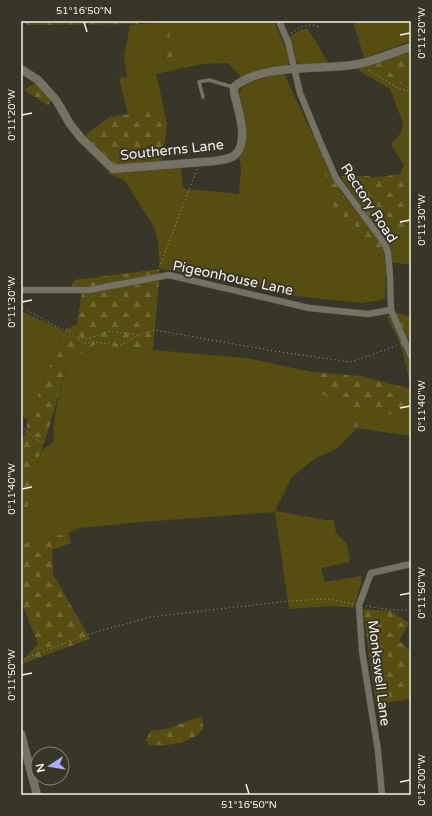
<svg xmlns="http://www.w3.org/2000/svg" width="432" height="816" font-family="'Varela Round',sans-serif">
  <style>
    .grass { fill: #564e11 }
    .forest { fill: url(#forest-firs) }
    .lines { fill: none; stroke-linecap: round; stroke-linejoin: round }
    .lane-casing { stroke: #565449; stroke-width: 4 }
    .street-casing { stroke: #565449; stroke-width: 7 }
    .secondary-casing { stroke: #565449; stroke-width: 9 }
    .path { stroke: #9a988d; stroke-width: 1; stroke-dasharray: 1 3; stroke-linecap: butt }
    .lane { stroke: #747363; stroke-width: 3 }
    .street { stroke: #747363; stroke-width: 6 }
    .secondary { stroke: #747363; stroke-width: 8 }
    .ticks { fill: none; stroke: #f3f2ea; stroke-width: 1.5 }
    .labels { text-anchor: middle; dominant-baseline: central; stroke-width: 4; stroke-linejoin: round; paint-order: stroke }
    .street-label { font-size: 14px; fill: #f3f2ea; stroke: #383628 }
    .neatline { fill: none; stroke: #f3f2ea; stroke-width: 1.5 }
    .ticks-label { font-size: 10px; text-anchor: middle; fill: #f3f2ea }
  </style>
  <defs>
    <pattern id="forest-firs" width="22" height="20" patternUnits="userSpaceOnUse"><rect width="22" height="20" fill="#564e11"/><path d="M5 1l3.5 6h-7zM16 11l3.5 6h-7z" fill="#6f6834"/></pattern>
  </defs>
  <rect width="100%" height="100%" fill="#383628"/>
  <path class="grass" d="M 176,21 L 274,21 L 286,49 L 289,63 L 286,66 L 265,68 L 242,78 L 228,63 L 202,64 L 179,69 L 176,64 L 179,51 L 171,45 L 169,23 Z
    M 353,21 L 411,21 L 411,41 L 364,58 Z
    M 162,22 L 165,63 L 162,73 L 156,74 L 164,109 L 128,115 L 119,78 L 127,77 L 124,57 L 130,25 Z
    M 302,29 L 308,29 L 329,64 L 301,66 L 297,62 L 289,39 L 290,36 Z
    M 368,65 L 401,84 L 411,79 L 411,155 L 409,156 L 402,147 L 393,148 L 391,144 L 401,133 L 403,123 L 390,89 L 358,70 Z
    M 283,72 L 316,141 L 335,210 L 353,221 L 362,237 L 377,250 L 386,270 L 385,299 L 362,303 L 295,296 L 238,280 L 160,269 L 158,242 L 154,227 L 125,181 L 107,173 L 181,168 L 183,187 L 187,189 L 239,194 L 241,170 L 239,154 L 238,94 L 244,84 Z
    M 411,164 L 411,265 L 392,262 L 392,255 L 394,251 L 390,240 L 384,233 L 384,229 L 411,225 L 410,202 L 406,194 L 400,174 L 404,165 L 405,166 Z
    M 21,311 L 64,331 L 28,420 L 21,415 Z
    M 94,345 L 246,358 L 313,372 L 320,393 L 349,408 L 349,436 L 338,448 L 314,459 L 292,477 L 275,511 L 326,520 L 334,520 L 336,533 L 347,544 L 350,562 L 321,568 L 325,582 L 361,576 L 361,584 L 354,608 L 333,606 L 289,609 L 275,512 L 141,522 L 80,528 L 68,533 L 22,544 L 32,478 L 42,450 L 54,441 L 53,428 L 58,400 L 68,363 Z
    M 359,409 L 411,418 L 411,436 L 357,428 Z"/>
  <path class="forest" d="M 23,21 L 139,21 L 139,24 L 28,25 Z
    M 169,21 L 171,45 L 179,51 L 176,64 L 179,69 L 162,73 L 165,63 L 162,22 Z
    M 411,50 L 411,79 L 401,84 L 368,65 Z
    M 37,82 L 52,99 L 48,105 L 24,90 Z
    M 164,109 L 167,124 L 162,161 L 114,166 L 83,137 L 109,117 Z
    M 316,141 L 340,191 L 383,245 L 386,270 L 377,250 L 362,237 L 353,222 L 335,211 Z
    M 402,147 L 409,155 L 411,155 L 411,164 L 405,166 L 393,148 Z
    M 400,174 C 404,189 417,215 408,230 L 400,231 L 398,228 L 384,229 L 384,233 L 390,240 L 394,251 L 392,255 L 389,244 L 344,182 L 341,176 L 369,176 L 372,178 Z
    M 160,269 L 153,350 L 94,345 L 68,363 L 49,428 L 32,478 L 22,544 L 68,533 L 71,543 L 52,550 L 53,574 L 90,639 L 21,664 L 21,662 L 38,644 L 21,601 L 21,441 L 25,435 L 28,420 L 64,331 L 77,324 L 82,292 L 72,286 L 74,280 Z
    M 397,313 L 411,317 L 411,333 L 408,338 L 411,344 L 411,387 L 401,345 L 387,317 Z
    M 313,372 L 360,376 L 411,389 L 411,418 L 359,410 L 357,428 L 349,436 L 348,408 L 320,393 Z
    M 363,609 L 391,611 L 409,623 L 399,641 L 411,651 L 411,699 L 376,704 Z
    M 202,716 L 203,729 C 200,732 197,735 194,737 C 182,745 162,746 148,745 L 146,739 L 151,731 L 166,729 Z"/>
  <g class="lines">
    <g class="lane-casing">
      <path id="lane" d="M 203,97 L 199,82 L 209,80 L 233,87"/>
    </g>
    <g class="street-casing">
      <path id="street" d="M 279,21 L 288,42 L 300,93 L 321,144 L 336,178 L 385,244 L 388,253 L 390,276 L 391,310 L 411,356
        M 21,290 L 89,290 L 169,275 L 309,308 L 368,314 L 391,310
        M 382,795 L 378,751 L 362,651 L 359,605 L 371,573 L 411,564"/>
    </g>
    <g class="secondary-casing">
      <path id="secondary" d="M 21,69 L 38,80 L 56,100 L 70,124 L 81,138 L 113,169 L 215,161 C 222,160 231,159 236,154 C 249,140 238,109 234,93 L 234,87 C 263,62 323,71 359,64 C 376,60 394,52 411,47
        M 21,734 L 37,795"/>
    </g>
    <path class="path" d="M 291,33 C 301,27 308,22 319,27
      M 369,70 L 399,89 L 411,91
      M 158,271 L 197,169
      M 21,305 L 23,308 L 59,328 L 68,330 L 84,344 L 93,342 L 121,345 L 138,335 L 155,330 L 274,351 L 351,362 L 399,345
      M 78,338 L 90,338 L 110,331 L 137,335
      M 21,426 C 31,434 32,441 46,442
      M 366,606 L 391,610 L 411,610
      M 21,661 L 24,659 L 89,634 L 150,617 L 289,601 L 328,599 L 353,604"/>
    <use href="#lane" class="lane"/>
    <use href="#street" class="street"/>
    <use href="#secondary" class="secondary"/>
  </g>
  <path class="ticks" d="M 84,22 L 87,32M 400,35 L 410,33M 22,115 L 32,113M 400,222 L 410,220M 22,302 L 32,300M 400,408 L 410,406M 22,489 L 32,487M 400,595 L 410,593M 22,675 L 32,673M 400,782 L 410,780M 246,784 L 249,794"/>
  <g class="labels">
    <g class="street-label">
      <text transform="translate(172 150) rotate(-6)">Southerns Lane</text>
      <text transform="translate(369 203) rotate(57)">Rectory Road</text>
      <text transform="translate(233 278) rotate(12)">Pigeonhouse Lane</text>
      <text transform="translate(379 673) rotate(83)">Monkswell Lane</text>
    </g>
  </g>
  <rect width="432" height="816" fill="none" stroke="#383628" stroke-width="44"/>
  <g transform="translate(50 766) rotate(258)"><circle r="19" fill="#383628" stroke="#838176"/>
  <path d="M0-3L7 15L0 10L-7 15Z" fill="#a6b1fc"/>
  <text y="-6" font-size="11" font-weight="bold" text-anchor="middle" fill="#f3f2ea">N</text>
  </g>
  <rect x="22" y="22" width="388" height="772" class="neatline"/>
  <g class="ticks-label">
    <text x="84" y="14">51°16'50"N</text>
    <text transform="translate(421 33) rotate(-90)" y="4">0°11'20"W</text>
    <text transform="translate(11 115) rotate(-90)" y="4">0°11'20"W</text>
    <text transform="translate(421 220) rotate(-90)" y="4">0°11'30"W</text>
    <text transform="translate(11 302) rotate(-90)" y="4">0°11'30"W</text>
    <text transform="translate(421 406) rotate(-90)" y="4">0°11'40"W</text>
    <text transform="translate(11 489) rotate(-90)" y="4">0°11'40"W</text>
    <text transform="translate(421 593) rotate(-90)" y="4">0°11'50"W</text>
    <text transform="translate(11 675) rotate(-90)" y="4">0°11'50"W</text>
    <text transform="translate(421 780) rotate(-90)" y="4">0°12'00"W</text>
    <text x="249" y="808">51°16'50"N</text>
  </g>
</svg>
